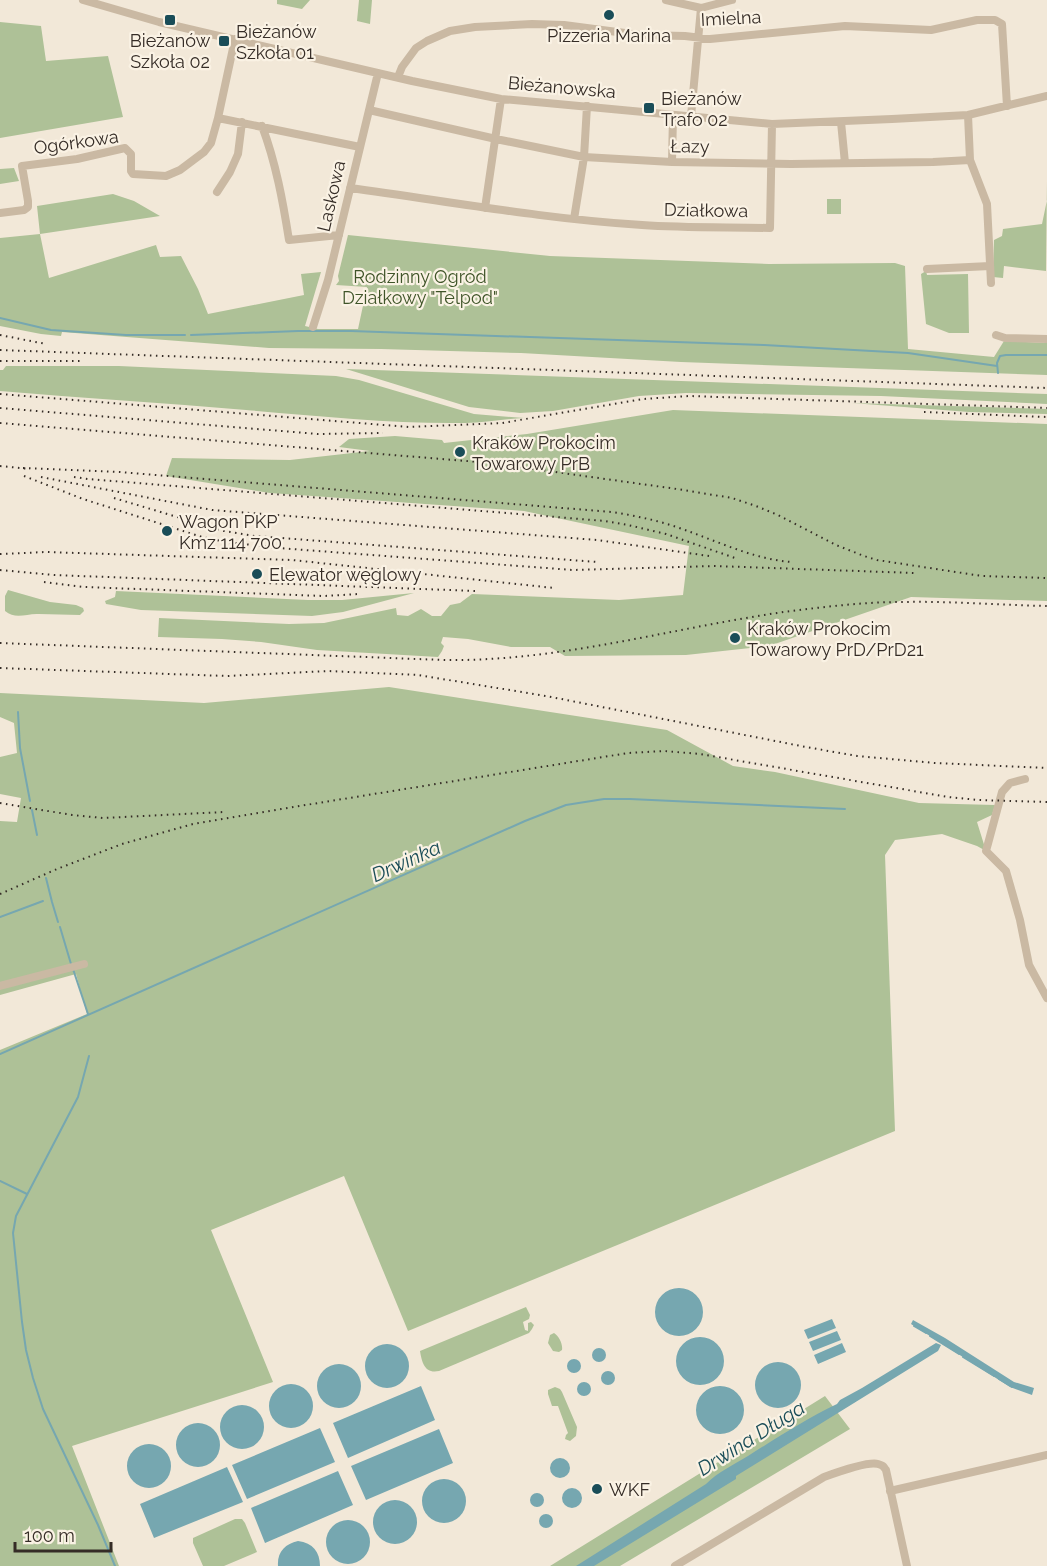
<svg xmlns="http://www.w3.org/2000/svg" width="1047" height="1566" font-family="Raleway,sans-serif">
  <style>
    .green { fill: #aec197 }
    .water { fill: #76a7b0 }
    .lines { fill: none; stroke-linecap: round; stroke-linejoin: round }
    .stream { stroke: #76a7b0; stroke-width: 2 }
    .minor { stroke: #cab9a3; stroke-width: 8 }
    .rail { stroke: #352c26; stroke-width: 2; stroke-dasharray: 1.5 4.5; stroke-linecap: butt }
    .poi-dot { fill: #1a4d58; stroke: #faf2e4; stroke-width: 2 }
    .labels { text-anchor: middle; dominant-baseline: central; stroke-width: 4.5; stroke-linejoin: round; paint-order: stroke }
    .street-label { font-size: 18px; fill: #352c26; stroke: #faf2e4 }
    .poi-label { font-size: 18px; fill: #352c26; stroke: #faf2e4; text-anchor: start }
    .park-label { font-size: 18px; fill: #3f5428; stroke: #faf2e4 }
    .water-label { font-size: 20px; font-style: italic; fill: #1a4d58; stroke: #faf2e4 }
  </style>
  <rect width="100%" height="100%" fill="#f2e8d8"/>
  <path class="green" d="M 277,0 L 310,0 L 302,9 L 277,4 Z
    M 359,0 L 372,0 L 370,24 L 357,21 Z
    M 0,22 L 41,26 L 46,61 L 108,56 L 123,117 L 0,138 Z
    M 14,168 L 19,181 L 0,184 L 0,169 Z
    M 1047,181 L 1046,271 L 1004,266 L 1003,278 L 993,277 L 994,240 L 1002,236 L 1003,229 L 1042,224 L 1047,200 Z
    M 113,194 L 134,201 L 160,216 L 40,234 L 49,278 L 156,245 L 160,257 L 181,256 L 198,289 L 208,314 L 304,295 L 301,274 L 321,272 L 305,326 L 318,329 L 358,329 L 367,287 L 336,285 L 339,281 L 338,276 L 348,235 L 550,256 L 769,264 L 895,263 L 905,266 L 908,349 L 994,357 L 1004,341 L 1046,343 L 1047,343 L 1047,375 L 681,362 L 521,353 L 381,349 L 269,348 L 62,332 L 61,336 L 41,334 L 0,326 L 0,238 L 40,234 L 37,206 Z
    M 827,199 L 841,199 L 841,214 L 827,214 Z
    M 926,271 L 927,275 L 968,274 L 969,333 L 949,333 L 926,324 L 921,274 Z
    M 6,366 L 119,366 L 336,376 L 359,380 L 474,414 L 524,418 C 504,419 484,423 465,423 C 392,424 319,416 246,410 C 164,403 82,398 0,391 L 0,370 L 3,370 Z
    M 346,369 L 1047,394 L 1047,404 L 881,396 L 686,393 L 639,396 L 553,411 L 520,413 L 469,407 Z
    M 852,403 L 1047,409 L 1047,414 L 969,412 Z
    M 673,410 L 1047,424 L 1047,601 L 911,597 L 769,646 L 686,655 L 565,656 L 550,647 L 511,647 L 468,639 L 443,637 L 441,643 L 444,646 L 442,651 L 438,657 L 317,650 L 261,642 L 222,639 L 158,637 L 159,618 L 289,624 L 324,623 L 396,608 L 397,615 L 408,616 L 421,609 L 432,616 L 441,616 L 450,605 L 460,603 L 472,594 L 619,600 L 683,595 L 689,546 L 524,511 L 270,493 L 166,476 L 172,458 L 290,460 L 370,451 L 339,447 L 349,439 L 395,436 L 442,440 L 444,443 L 527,434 Z
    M 8,590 L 50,602 L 76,605 L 83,608 L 84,611 L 80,615 C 66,615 53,614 39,614 C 27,613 16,620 5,611 L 5,596 Z
    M 116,591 L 308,600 L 342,600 L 414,593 L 343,612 L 312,616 L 141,610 L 106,604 L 105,601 L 115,597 Z
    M 389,687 L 667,730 L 733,766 L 775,772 L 919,803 L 995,805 L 992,815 L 977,822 L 986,851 L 977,846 L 942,834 L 895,840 L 885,855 L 895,1131 L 408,1331 L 344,1176 L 211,1230 L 273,1382 L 72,1446 L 119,1566 L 0,1566 L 0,1050 L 87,1014 L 76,974 L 0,995 L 0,821 L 17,822 L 21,798 L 0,794 L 0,757 L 17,753 L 14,723 L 0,717 L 0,693 L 204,703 Z
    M 526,1307 L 530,1315 L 529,1319 L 523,1322 L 525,1330 L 528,1331 L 528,1323 L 531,1322 L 534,1325 L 532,1329 L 529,1333 L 439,1371 C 425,1374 422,1363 420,1351 Z
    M 554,1333 C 559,1336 563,1344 562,1350 L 559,1352 L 553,1351 L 548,1343 L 550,1335 Z
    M 555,1387 L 560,1389 L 562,1392 L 577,1427 L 576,1436 L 570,1441 L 565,1439 L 566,1435 L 568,1433 L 558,1406 L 552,1406 L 548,1394 L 548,1390 Z
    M 825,1396 L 850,1429 L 620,1566 L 550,1566 Z
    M 235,1519 L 242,1519 L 245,1523 L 257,1552 L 224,1566 L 203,1566 L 193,1543 L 193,1538 Z"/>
  <path class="water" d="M655 1312a24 24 0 1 1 48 0a24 24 0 1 1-48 0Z
    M 832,1319 L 836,1328 L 808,1339 L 804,1330 Z
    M 913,1320 L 945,1338 L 1014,1382 L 1034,1388 L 1032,1395 L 1010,1387 L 911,1324 Z
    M 837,1331 L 841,1340 L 813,1351 L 809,1342 Z
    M676 1361a24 24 0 1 1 48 0a24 24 0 1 1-48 0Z
    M 842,1343 L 846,1352 L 818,1364 L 814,1355 Z
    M 936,1343 L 941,1345 L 938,1351 L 736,1476 L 736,1479 L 594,1566 L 576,1566 L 706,1484 C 718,1472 733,1465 748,1456 C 778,1437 806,1419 837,1404 L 840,1400 L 862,1388 Z
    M365 1366a22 22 0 1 1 44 0a22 22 0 1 1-44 0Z
    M592 1355a7 7 0 1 1 14 0a7 7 0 1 1-14 0Z
    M567 1366a7 7 0 1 1 14 0a7 7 0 1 1-14 0Z
    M755 1385a23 23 0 1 1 46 0a23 23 0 1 1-46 0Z
    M317 1386a22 22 0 1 1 44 0a22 22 0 1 1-44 0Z
    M601 1378a7 7 0 1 1 14 0a7 7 0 1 1-14 0Z
    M577 1389a7 7 0 1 1 14 0a7 7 0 1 1-14 0Z
    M269 1406a22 22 0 1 1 44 0a22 22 0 1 1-44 0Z
    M696 1410a24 24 0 1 1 48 0a24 24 0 1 1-48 0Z
    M 421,1386 L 435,1420 L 348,1458 L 333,1423 Z
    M220 1427a22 22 0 1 1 44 0a22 22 0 1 1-44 0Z
    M176 1445a22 22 0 1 1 44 0a22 22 0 1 1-44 0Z
    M 320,1428 L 335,1462 L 247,1499 L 232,1465 Z
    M 439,1429 L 453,1463 L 366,1500 L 351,1466 Z
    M127 1466a22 22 0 1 1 44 0a22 22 0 1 1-44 0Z
    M550 1468a10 10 0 1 1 20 0a10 10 0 1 1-20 0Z
    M 227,1467 L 243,1502 L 154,1538 L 140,1504 Z
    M 338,1471 L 353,1505 L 265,1543 L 251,1508 Z
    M422 1501a22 22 0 1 1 44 0a22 22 0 1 1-44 0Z
    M562 1498a10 10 0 1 1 20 0a10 10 0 1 1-20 0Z
    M530 1500a7 7 0 1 1 14 0a7 7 0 1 1-14 0Z
    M373 1522a22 22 0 1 1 44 0a22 22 0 1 1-44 0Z
    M539 1521a7 7 0 1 1 14 0a7 7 0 1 1-14 0Z
    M326 1542a22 22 0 1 1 44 0a22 22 0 1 1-44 0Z
    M 298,1541 C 313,1543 320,1552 320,1566 L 278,1566 C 277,1552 285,1544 298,1541 Z"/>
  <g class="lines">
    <path class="stream" d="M 0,318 L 51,330 L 126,335 L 185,335
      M 191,335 L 298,331 L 351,331 L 764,345 L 908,353 L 997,366
      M 998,373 L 997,363 L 1000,356 L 1006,355 L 1047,355
      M 18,712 L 20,748 L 30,801
      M 32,810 L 37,835
      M 46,878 L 52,902 L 58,922
      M 0,917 L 43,901
      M 60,927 L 71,964
      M 73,969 L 88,1014
      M 0,1054 L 525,821 L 566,805 L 604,799 L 630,799 L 845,809
      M 89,1056 L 78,1097 L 16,1216 L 13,1233 L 22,1322 L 26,1350 L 33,1378 L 43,1409 L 98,1525 L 115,1566
      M 0,1181 L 27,1194
      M 914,1326 L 926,1333
      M 930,1336 L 959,1354
      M 963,1357 L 994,1376
      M 999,1379 L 1012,1387"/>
    <path class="minor" d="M 83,0 L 159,22 L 412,81 L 501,99 L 547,103 L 772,124 L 892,119 L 968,115 L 1047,96
      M 666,0 L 701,8 L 732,0
      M 398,77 L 402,67 L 416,48 L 427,41 L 450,31 L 475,27 L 532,24 L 564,25 L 640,35 L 685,36 L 710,39 L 845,26 L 931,30 L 977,20 L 995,20 L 1002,24 L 1007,106
      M 369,110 L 496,139 L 584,157 L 672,162 L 791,164 L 933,162 L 970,160 L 968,115
      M 691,116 L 701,8
      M 218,118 L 360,147
      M 841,122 L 845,163
      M 262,126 C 276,163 283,202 289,240 L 339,235
      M 970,160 L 987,204 L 991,283
      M 672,162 L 673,115
      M 350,188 C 447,201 544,219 642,225 C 684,228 727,227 770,228 L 772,124
      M 217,192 L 230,172 L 238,154 L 242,122
      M 485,208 L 501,99
      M 0,213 L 24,210 L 28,207 L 28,201 L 22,166 L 77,159 L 125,148 L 131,154 L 131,171 L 133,174 L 166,176 L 180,170 L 204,152 L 211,143 L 218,118 L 235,39
      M 574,219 L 584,157 L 587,106
      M 927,269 L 990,266
      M 313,327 L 328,280 L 378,73
      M 996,335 L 1005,338 L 1047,339
      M 1025,779 L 1010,783 L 1002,792 L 986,851 L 1006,871 L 1020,920 L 1029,965 L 1047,998
      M 0,986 L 84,964
      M 890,1491 L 1047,1455
      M 675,1566 L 824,1477 C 835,1473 868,1461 878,1464 C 884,1466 883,1466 886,1470 L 907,1566"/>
    <path class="rail" d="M 0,335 L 46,344
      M 0,350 L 1047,388
      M 0,361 L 84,361
      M 0,394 L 409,427 L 502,423 L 643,399 L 689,396 L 1047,408
      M 0,408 L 318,434 L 383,433
      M 924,412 L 1047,417
      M 0,423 L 491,463 L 677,489 L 732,498 L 756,506 L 778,515 L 836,545 L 864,556 L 877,560 L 982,576 L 1047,578
      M 0,466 L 30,469
      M 23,468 L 119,472 L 612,512 C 637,516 661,521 685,530 C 719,542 754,559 791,562
      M 24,476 L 83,499 L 202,537 L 226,542 L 278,548 L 573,570 L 715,566 L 914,573
      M 41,477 L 212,510 L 597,540 L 709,556
      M 74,477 L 88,479 L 605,521 L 628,525 L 666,534 L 735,558
      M 114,498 L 224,531 L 255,536 L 597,562
      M 0,554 L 46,552 L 292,560 L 554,588
      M 0,570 L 54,575 L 475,591
      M 44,582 L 84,587 L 324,596 L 359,594
      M 0,643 L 443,660 C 559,662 671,628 784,612 C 823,607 863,602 902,602 C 950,601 999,605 1047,606
      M 0,668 L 227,676 L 328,671 L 418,675 L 546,696 L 806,747 L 857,756 L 935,763 L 1047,768
      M 0,803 L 72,815 L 103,818 L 224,812
      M 0,894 L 57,869 L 122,844 L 193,824 L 281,809 L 628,753 L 664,751 L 700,754 L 948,797 L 978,800 L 1047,802"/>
  </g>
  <g class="poi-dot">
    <circle cx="609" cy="15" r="6"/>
    <rect x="164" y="14" width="12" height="12" rx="3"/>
    <rect x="218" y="35" width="12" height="12" rx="3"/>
    <rect x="643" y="102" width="12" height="12" rx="3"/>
    <circle cx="460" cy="452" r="6"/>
    <circle cx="167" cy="531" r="6"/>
    <circle cx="257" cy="574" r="6"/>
    <circle cx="735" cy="638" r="6"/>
    <circle cx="597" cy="1489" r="6"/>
  </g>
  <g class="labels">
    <g class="street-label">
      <text transform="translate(731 18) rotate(-3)">Imielna</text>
      <text transform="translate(562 87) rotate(5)">Bieżanowska</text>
      <text transform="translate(76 142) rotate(-8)">Ogórkowa</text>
      <text transform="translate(690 146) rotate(1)">Łazy</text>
      <text transform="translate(331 196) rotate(-77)">Laskowa</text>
      <text transform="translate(706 210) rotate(1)">Działkowa</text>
    </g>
    <g class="poi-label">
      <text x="236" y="31">Bieżanów<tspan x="236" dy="21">Szkoła 01</tspan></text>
      <text x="609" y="35" text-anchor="middle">Pizzeria Marina</text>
      <text x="170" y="40" text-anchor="middle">Bieżanów<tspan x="170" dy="21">Szkoła 02</tspan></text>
      <text x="661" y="98">Bieżanów<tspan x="661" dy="21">Trafo 02</tspan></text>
      <text x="472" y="442">Kraków Prokocim<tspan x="472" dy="21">Towarowy PrB</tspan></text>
      <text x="179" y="521">Wagon PKP<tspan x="179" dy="21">Kmz 114 700</tspan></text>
      <text x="269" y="574">Elewator węglowy</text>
      <text x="747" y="628">Kraków Prokocim<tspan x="747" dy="21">Towarowy PrD/PrD21</tspan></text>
      <text x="609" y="1489">WKF</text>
    </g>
    <g class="park-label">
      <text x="420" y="276">Rodzinny Ogród<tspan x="420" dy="21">Działkowy "Telpod"</tspan></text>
    </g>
    <g class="water-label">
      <text transform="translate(406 861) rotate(-24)">Drwinka</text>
      <text transform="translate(751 1438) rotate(-32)">Drwina Długa</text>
    </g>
  </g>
  <path d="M15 1542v9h96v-9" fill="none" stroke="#352c26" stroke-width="3"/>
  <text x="24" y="1542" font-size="18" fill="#352c26" stroke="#faf2e4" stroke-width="4.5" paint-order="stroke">100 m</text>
</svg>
